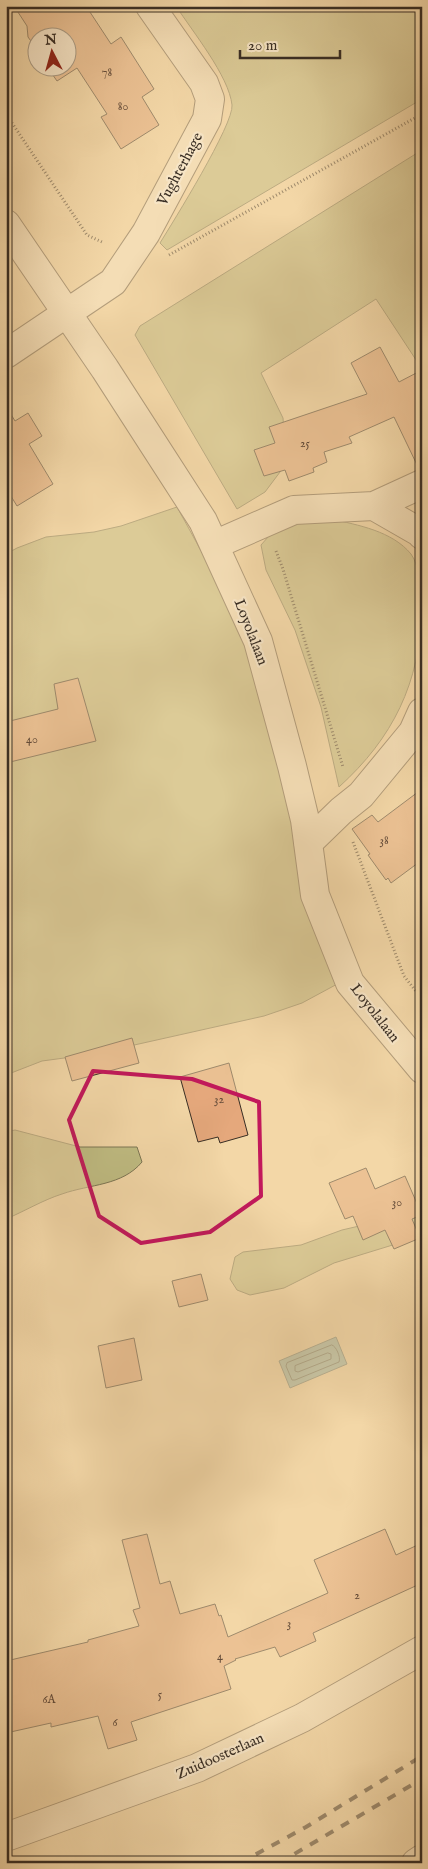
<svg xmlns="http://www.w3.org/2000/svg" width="428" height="1869" font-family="'IM FELL English',serif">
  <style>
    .green { fill: #c0bd83; stroke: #7c7654 }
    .water { fill: #9bb9ab; stroke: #748175 }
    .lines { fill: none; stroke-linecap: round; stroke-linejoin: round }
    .shore { stroke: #6a7468; stroke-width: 1 }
    .building { fill: #e5a87c; stroke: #392e24 }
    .minor-casing { stroke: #685845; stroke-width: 30 }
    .path { stroke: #392e24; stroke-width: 3; stroke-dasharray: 1 2.5; stroke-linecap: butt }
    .minor { stroke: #f7e5c6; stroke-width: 28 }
    .rail { stroke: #392e24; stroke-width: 4; stroke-dasharray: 9 9; stroke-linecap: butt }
    .marked { fill: none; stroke: #c2185b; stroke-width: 4; stroke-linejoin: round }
    .labels { text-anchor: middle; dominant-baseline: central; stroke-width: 4.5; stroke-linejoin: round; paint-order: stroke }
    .number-label { font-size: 12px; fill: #644c3a }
    .street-label { font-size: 15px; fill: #392e24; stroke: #f7e5c6 }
  </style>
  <rect width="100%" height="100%" fill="#f3d7a7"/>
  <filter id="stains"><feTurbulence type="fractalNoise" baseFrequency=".004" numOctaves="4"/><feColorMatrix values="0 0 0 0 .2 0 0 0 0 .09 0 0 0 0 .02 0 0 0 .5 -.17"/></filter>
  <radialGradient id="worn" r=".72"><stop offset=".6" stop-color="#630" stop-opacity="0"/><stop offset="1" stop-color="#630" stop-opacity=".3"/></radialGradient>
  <path class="green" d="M 176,6 L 422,6 L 422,99 L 167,250 L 160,243 C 173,222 234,124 232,105 C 229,76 192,31 176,6 Z
    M 422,150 L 422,369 L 376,299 L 261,373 L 283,418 L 286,464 L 265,492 L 237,509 L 135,335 L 140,326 Z
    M 177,507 L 228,600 L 255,655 L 341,982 L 302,1003 L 264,1016 L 94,1054 L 42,1061 L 6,1075 L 6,554 L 17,548 L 46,537 L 94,532 L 121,526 Z
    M 331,519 C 358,525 392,531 411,554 C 420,566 422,594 422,609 C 420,683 393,738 339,787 L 321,707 L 295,630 L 266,570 L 261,545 L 276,528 L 295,523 Z
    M 15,1130 L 80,1147 L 137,1147 L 142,1162 C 122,1186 90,1184 62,1194 C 43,1200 25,1211 6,1219 L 6,1132 Z
    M 422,1205 L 422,1236 L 334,1263 L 284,1288 L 250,1295 L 237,1290 L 230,1279 L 235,1257 L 243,1252 L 301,1245 L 342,1230 L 385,1220 Z"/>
  <path class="water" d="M 336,1337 L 347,1364 L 290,1388 L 279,1361 Z"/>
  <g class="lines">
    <path class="shore" d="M 332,1345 C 336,1346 341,1357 339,1362 L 295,1380 L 292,1380 L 286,1366 L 287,1363 Z
      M 328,1353 L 331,1354 L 331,1359 L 298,1372 L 295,1371 L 295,1366 Z"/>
  </g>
  <path class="building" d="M 14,6 L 86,6 L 111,44 L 121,37 L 154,89 L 142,97 L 159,125 L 121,149 L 101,117 L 107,114 L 77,68 L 57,81 L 48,68 L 68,68 L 68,38 L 38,38 L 38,51 L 28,37 L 27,26 Z
    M 380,347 L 399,382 L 422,370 L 422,469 L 419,469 L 394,417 L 349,437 L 352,443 L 324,452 L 327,462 L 313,468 L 314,472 L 289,481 L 285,470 L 264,476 L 254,450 L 275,443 L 269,427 L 367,394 L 351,363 Z
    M 6,406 L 15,421 L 28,413 L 42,436 L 29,444 L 53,484 L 17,506 L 6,488 Z
    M 78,678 L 96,741 L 6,763 L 6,722 L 58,709 L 54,684 Z
    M 422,789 L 422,860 L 391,883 L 388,878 L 386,880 L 368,855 L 370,854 L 352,829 L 372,815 L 378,822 Z
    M 132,1038 L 139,1063 L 72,1081 L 65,1057 Z
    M 229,1063 L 248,1135 L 220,1143 L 218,1137 L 198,1142 L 180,1077 Z
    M 366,1168 L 375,1189 L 405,1176 L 422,1215 L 412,1219 L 420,1238 L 394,1249 L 385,1230 L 363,1240 L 353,1216 L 345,1219 L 329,1183 Z
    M 201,1274 L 208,1300 L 179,1307 L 172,1281 Z
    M 134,1338 L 142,1380 L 106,1388 L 98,1346 Z
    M 385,1529 L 396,1555 L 422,1543 L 422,1583 L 313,1633 L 316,1641 L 280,1657 L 275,1647 L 235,1659 L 236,1660 L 224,1666 L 231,1689 L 131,1722 L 137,1740 L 108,1749 L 98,1716 L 51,1727 L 51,1723 L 6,1733 L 6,1661 L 88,1642 L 88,1640 L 139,1626 L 133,1610 L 140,1608 L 122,1540 L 147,1534 L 160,1584 L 170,1581 L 180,1614 L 215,1604 L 219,1616 L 221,1615 L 228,1637 L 328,1593 L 314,1560 Z"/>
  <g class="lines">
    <g class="minor-casing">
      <path id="minor" d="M 6,224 L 105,369 L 203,521 L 258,641 L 292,766 L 305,820 L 315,895 L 350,983 L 422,1069
        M 6,354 L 113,282 L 146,233 L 207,119 L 210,99 L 204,83 L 150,6
        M 374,506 L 422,484
        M 214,545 L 294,510 L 374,506 L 421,533 L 422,535
        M 308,843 L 341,811 L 361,795 L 413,732 L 422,712
        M 6,1837 L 197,1768 L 302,1718 L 422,1650
        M 416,1863 L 422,1859"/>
    </g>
    <path class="path" d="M 6,114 L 87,235 L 102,242
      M 169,255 L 422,114
      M 276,551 L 283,569 L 343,767
      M 353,842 L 404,976 L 422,999"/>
    <use href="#minor" class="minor"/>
    <path class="rail" d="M 240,1863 L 306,1827 L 422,1756
      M 279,1863 L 422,1779"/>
  </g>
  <path d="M0 0H428V1869H0ZM 93,1071 L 192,1079 L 259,1102 L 261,1196 L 210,1232 L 141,1243 L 99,1216 L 69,1120 Z" fill="#f3d7a7" fill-opacity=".55" fill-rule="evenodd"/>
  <path class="marked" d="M 93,1071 L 192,1079 L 259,1102 L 261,1196 L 210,1232 L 141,1243 L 99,1216 L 69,1120 Z"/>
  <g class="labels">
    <g class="number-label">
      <text x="107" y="72">78</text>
      <text x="123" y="106">80</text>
      <text x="305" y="443">25</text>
      <text x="32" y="739">40</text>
      <text x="384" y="840">38</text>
      <text x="219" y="1099">32</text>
      <text x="397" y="1202">30</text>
      <text x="357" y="1595">2</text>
      <text x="289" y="1623">3</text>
      <text x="220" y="1656">4</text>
      <text x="160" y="1694">5</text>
      <text x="49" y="1699">6A</text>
      <text x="115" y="1722">6</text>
    </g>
    <g class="street-label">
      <text transform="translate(180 169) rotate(-62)">Vughterhage</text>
      <text transform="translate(251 632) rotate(69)">Loyolalaan</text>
      <text transform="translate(375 1013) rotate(52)">Loyolalaan</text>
      <text transform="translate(220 1756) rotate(-24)">Zuidoosterlaan</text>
    </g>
  </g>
  <rect width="428" height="1869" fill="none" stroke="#f3d7a7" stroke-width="25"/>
  <rect x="8" y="8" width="413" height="1854" fill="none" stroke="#392e24" stroke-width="2.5"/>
  <rect x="12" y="12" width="403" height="1844" fill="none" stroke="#392e24"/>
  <g transform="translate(52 52) rotate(354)"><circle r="24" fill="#f7e5c6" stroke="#ab9c85"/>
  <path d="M0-4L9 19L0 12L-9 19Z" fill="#8f2418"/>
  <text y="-8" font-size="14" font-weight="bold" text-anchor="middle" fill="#392e24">N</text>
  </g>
  <path d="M240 50v8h100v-8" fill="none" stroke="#392e24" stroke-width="2.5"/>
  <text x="248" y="50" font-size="15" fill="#392e24" stroke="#f7e5c6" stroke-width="4" paint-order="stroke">20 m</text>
  <rect width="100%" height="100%" filter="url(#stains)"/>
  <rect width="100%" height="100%" fill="url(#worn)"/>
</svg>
